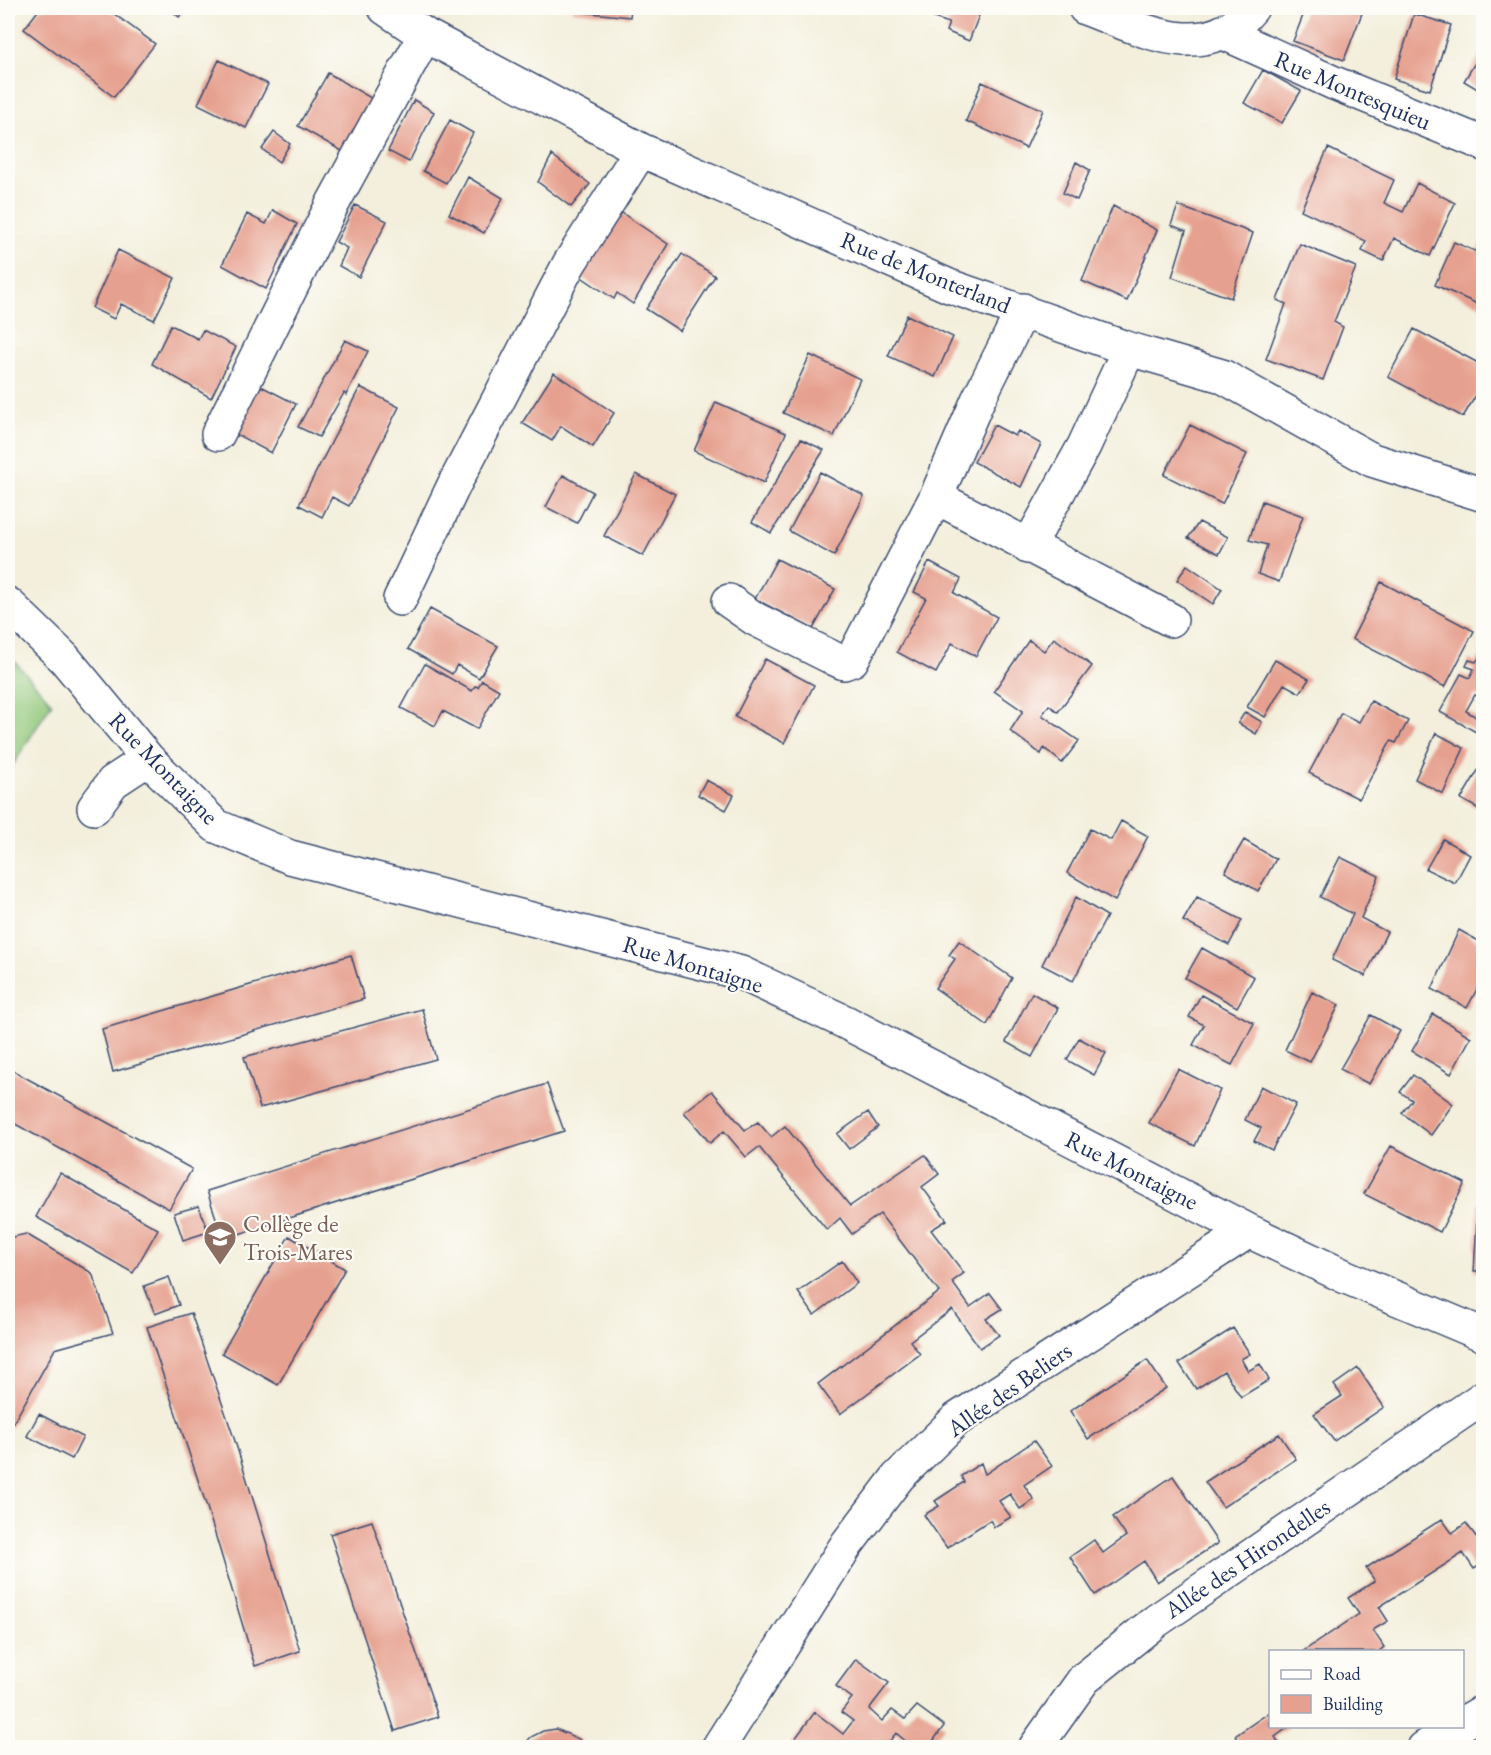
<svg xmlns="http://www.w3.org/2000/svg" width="1491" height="1755" font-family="'EB Garamond',serif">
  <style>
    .green { fill: #91c77a; stroke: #567b6c; stroke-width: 1.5 }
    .building { fill: #e6a08f }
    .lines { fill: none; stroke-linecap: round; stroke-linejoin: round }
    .minor-casing { stroke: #3b4c71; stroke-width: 36 }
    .minor { stroke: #fff; stroke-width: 33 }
    .labels { text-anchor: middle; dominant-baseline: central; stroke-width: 4.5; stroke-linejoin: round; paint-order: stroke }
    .street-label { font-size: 24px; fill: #1b2f5e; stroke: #fdfcf7 }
    .education-label { font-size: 24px; fill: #785e54; stroke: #fdfcf7; text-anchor: start }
  </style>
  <rect width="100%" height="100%" fill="#fdfcf7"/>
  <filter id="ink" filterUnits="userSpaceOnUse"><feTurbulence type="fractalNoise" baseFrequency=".0167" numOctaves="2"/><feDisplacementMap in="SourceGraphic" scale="12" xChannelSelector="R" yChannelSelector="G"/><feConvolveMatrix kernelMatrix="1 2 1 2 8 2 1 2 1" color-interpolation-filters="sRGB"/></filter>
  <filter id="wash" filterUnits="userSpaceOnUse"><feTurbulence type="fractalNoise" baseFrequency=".008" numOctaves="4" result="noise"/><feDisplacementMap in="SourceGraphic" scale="24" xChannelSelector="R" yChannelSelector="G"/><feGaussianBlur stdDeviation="1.35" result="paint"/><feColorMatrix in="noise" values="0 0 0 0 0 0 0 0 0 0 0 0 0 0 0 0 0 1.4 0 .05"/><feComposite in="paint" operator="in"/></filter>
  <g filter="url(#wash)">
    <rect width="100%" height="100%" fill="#f3efdc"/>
    <path class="green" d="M 8,654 L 52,703 L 8,773 Z"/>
    <g id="blocks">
      <path class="building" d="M 40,8 L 106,8 L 155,44 L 114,97 L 24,29 Z
        M 168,8 L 187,8 L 179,17 Z
        M 573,8 L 631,8 L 630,17 L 572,11 Z
        M 938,8 L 982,8 L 969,41 L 946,31 L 949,23 L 934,18 Z
        M 1306,8 L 1364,8 L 1344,60 L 1293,41 Z
        M 1414,14 L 1451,25 L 1430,90 L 1394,79 Z
        M 1484,48 L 1484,93 L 1464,81 Z
        M 219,60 L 268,84 L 246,128 L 198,104 Z
        M 1263,70 L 1301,91 L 1282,123 L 1244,103 Z
        M 328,73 L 376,101 L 347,154 L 298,126 Z
        M 982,82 L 1043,110 L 1026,148 L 966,121 Z
        M 414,100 L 434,112 L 409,162 L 388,151 Z
        M 450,120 L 473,133 L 446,183 L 423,171 Z
        M 274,132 L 290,144 L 279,162 L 262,149 Z
        M 1328,148 L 1394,180 L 1384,203 L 1403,212 L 1417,183 L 1455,203 L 1430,256 L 1394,238 L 1383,261 L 1362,251 L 1366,241 L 1301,210 Z
        M 552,155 L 590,184 L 571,207 L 538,182 Z
        M 1076,162 L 1090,170 L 1077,200 L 1063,193 Z
        M 468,177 L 503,198 L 484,233 L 449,214 Z
        M 355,205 L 387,221 L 359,277 L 339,266 L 347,248 L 336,242 Z
        M 1113,206 L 1157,230 L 1127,301 L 1082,281 Z
        M 1178,206 L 1253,233 L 1231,298 L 1172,277 L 1186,231 L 1171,225 Z
        M 273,210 L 297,224 L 266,289 L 222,265 L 247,214 L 266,224 Z
        M 619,211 L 668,244 L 633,304 L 617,293 L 614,299 L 580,276 Z
        M 1484,236 L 1484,302 L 1482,306 L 1435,285 L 1454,242 L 1477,252 Z
        M 1300,244 L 1356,267 L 1334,322 L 1343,327 L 1323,380 L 1266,359 L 1286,304 L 1277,300 Z
        M 118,250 L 175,278 L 154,320 L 121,304 L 114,319 L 92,308 Z
        M 682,254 L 715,276 L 680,331 L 646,309 Z
        M 907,315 L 953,337 L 935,377 L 888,356 Z
        M 171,325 L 198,339 L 203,330 L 236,347 L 211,398 L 152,364 Z
        M 1414,329 L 1484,366 L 1484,382 L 1463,417 L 1388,377 Z
        M 345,340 L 368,351 L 346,395 L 344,393 L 319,437 L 298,427 Z
        M 810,355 L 860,379 L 834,436 L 783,413 Z
        M 554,373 L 614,413 L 593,447 L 561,426 L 552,441 L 522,423 Z
        M 257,384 L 296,404 L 271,453 L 232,432 Z
        M 360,387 L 399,407 L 349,506 L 332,497 L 322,517 L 299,505 Z
        M 716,402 L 786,433 L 764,483 L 694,451 Z
        M 994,425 L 1015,436 L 1018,431 L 1041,444 L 1021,487 L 974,462 Z
        M 1190,425 L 1247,454 L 1222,504 L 1164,475 Z
        M 801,439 L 824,450 L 771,533 L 752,522 Z
        M 820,472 L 864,496 L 834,556 L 789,531 Z
        M 636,474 L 675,494 L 643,556 L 604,536 Z
        M 563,475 L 593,492 L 577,523 L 546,507 Z
        M 1262,501 L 1303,516 L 1279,582 L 1258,574 L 1267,545 L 1249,540 Z
        M 1199,522 L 1228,537 L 1219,554 L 1188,538 Z
        M 777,559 L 835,589 L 813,629 L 755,599 Z
        M 929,562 L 961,579 L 954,593 L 997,617 L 976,656 L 952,643 L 936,673 L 897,652 L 926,598 L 914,592 Z
        M 1187,565 L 1222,589 L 1213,604 L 1177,580 Z
        M 1381,582 L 1474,631 L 1445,687 L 1352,639 Z
        M 430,609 L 498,646 L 479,678 L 457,665 L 452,674 L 408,649 Z
        M 1054,638 L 1092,666 L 1058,712 L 1049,705 L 1042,715 L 1079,741 L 1062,763 L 1044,748 L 1041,754 L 1010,731 L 1023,711 L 994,691 L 1029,640 L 1044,651 Z
        M 1480,657 L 1484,659 L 1484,699 L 1475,695 L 1466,711 L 1483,721 L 1476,732 L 1440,712 L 1461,674 L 1470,678 L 1474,669 L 1466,666 L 1469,660 L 1476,662 Z
        M 765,659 L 814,685 L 784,743 L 735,717 Z
        M 1275,660 L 1309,679 L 1300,693 L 1284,684 L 1265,717 L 1247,707 Z
        M 425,664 L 472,691 L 475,686 L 478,687 L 482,680 L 499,690 L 477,729 L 443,711 L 435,726 L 401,708 Z
        M 1371,701 L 1408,721 L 1396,743 L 1391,741 L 1359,799 L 1309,773 L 1341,713 L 1359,722 Z
        M 1245,712 L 1262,722 L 1256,734 L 1238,723 Z
        M 1436,733 L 1464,748 L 1443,794 L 1415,779 Z
        M 1480,767 L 1484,770 L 1484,812 L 1461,799 Z
        M 706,780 L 734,795 L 726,810 L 698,795 Z
        M 1121,821 L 1148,836 L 1115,901 L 1067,873 L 1090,829 L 1111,840 Z
        M 1443,839 L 1470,855 L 1455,883 L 1426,869 Z
        M 1244,840 L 1276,859 L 1258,891 L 1225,872 Z
        M 1340,857 L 1379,876 L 1361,918 L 1387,932 L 1365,976 L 1332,960 L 1353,914 L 1320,897 Z
        M 1076,897 L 1107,916 L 1073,981 L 1042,965 Z
        M 1197,897 L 1242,920 L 1229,945 L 1183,921 Z
        M 1459,930 L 1484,944 L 1484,976 L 1467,1008 L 1432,989 Z
        M 959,941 L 1012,978 L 987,1025 L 935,988 L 955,959 L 949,955 Z
        M 1202,948 L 1254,977 L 1237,1007 L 1185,978 Z
        M 351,955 L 364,999 L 113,1072 L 102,1029 Z
        M 1312,992 L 1339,1005 L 1310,1062 L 1285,1050 Z
        M 1032,993 L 1058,1008 L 1032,1057 L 1006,1042 Z
        M 1201,995 L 1254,1023 L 1232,1065 L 1193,1045 L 1204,1025 L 1189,1017 Z
        M 422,1009 L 436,1059 L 260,1108 L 244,1057 Z
        M 1433,1014 L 1471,1037 L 1451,1074 L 1412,1051 Z
        M 1371,1015 L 1400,1031 L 1369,1084 L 1340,1069 Z
        M 1079,1038 L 1106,1053 L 1094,1075 L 1067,1060 Z
        M 8,1068 L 192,1169 L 169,1209 L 8,1120 Z
        M 1178,1069 L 1220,1090 L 1195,1146 L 1149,1123 Z
        M 1413,1075 L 1453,1104 L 1431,1135 L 1402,1113 L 1412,1100 L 1400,1092 Z
        M 547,1084 L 564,1131 L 223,1239 L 207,1191 Z
        M 1261,1086 L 1296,1104 L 1272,1150 L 1254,1141 L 1261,1128 L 1245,1120 Z
        M 712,1091 L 745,1130 L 758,1122 L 771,1137 L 785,1126 L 850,1206 L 925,1155 L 939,1174 L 922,1187 L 947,1220 L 931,1230 L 964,1273 L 952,1282 L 970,1307 L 990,1293 L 1002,1309 L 986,1319 L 999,1335 L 980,1348 L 952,1309 L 910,1341 L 920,1354 L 840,1414 L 818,1384 L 939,1292 L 880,1214 L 852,1234 L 840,1218 L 827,1230 L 759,1147 L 746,1157 L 724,1131 L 710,1143 L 684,1112 Z
        M 868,1112 L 878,1127 L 849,1149 L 837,1134 Z
        M 1391,1146 L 1465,1183 L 1440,1232 L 1364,1194 Z
        M 60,1173 L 158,1229 L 133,1273 L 36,1217 Z
        M 1478,1204 L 1484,1205 L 1484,1271 L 1474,1271 Z
        M 199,1206 L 208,1232 L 183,1240 L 174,1213 Z
        M 26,1234 L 92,1273 L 113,1333 L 55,1349 L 11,1427 L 8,1426 L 8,1238 Z
        M 289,1236 L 345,1269 L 278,1385 L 222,1353 Z
        M 842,1261 L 857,1283 L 814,1315 L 798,1292 Z
        M 169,1277 L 179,1305 L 155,1314 L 144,1286 Z
        M 191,1313 L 234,1438 L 300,1651 L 255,1666 L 206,1504 L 147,1327 Z
        M 1233,1328 L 1250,1354 L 1241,1359 L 1248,1371 L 1260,1364 L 1269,1380 L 1241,1397 L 1224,1371 L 1196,1389 L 1179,1363 Z
        M 1147,1360 L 1166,1388 L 1088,1439 L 1070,1411 Z
        M 1358,1368 L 1384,1407 L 1334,1441 L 1314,1414 L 1342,1396 L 1334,1385 Z
        M 39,1414 L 83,1437 L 72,1459 L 27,1436 Z
        M 1279,1434 L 1296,1459 L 1223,1507 L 1205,1482 Z
        M 1034,1441 L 1052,1466 L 1024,1485 L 1034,1500 L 1020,1509 L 1010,1494 L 999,1501 L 1011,1517 L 994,1527 L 990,1520 L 947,1548 L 924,1515 L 939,1506 L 935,1501 L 964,1482 L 961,1476 L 981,1463 L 985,1474 Z
        M 1173,1476 L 1218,1543 L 1157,1582 L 1144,1561 L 1095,1595 L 1070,1557 L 1094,1540 L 1103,1553 L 1126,1536 L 1113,1517 Z
        M 1442,1519 L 1452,1533 L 1466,1523 L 1480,1542 L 1484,1540 L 1484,1563 L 1474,1569 L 1463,1553 L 1379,1607 L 1388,1621 L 1373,1630 L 1384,1647 L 1378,1652 L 1302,1652 L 1359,1614 L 1348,1598 L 1375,1581 L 1366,1568 Z
        M 372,1521 L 438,1717 L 395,1731 L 330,1534 Z
        M 856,1659 L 889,1683 L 869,1709 L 882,1721 L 892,1710 L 905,1719 L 917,1706 L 944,1726 L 928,1748 L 914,1748 L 896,1733 L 884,1748 L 788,1748 L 815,1712 L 843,1734 L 853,1721 L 841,1712 L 852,1698 L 836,1686 Z
        M 1270,1712 L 1270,1726 L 1290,1726 L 1275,1737 L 1280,1745 L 1243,1748 L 1235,1736 Z
        M 556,1729 L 579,1739 L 586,1748 L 521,1748 L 531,1737 L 543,1731 Z"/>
    </g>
  </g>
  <g filter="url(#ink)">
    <use href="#blocks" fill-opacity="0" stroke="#3b4c71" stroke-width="1.5"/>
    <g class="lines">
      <g class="minor-casing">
        <path id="minor" d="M 385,8 L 425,35 L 641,150 L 949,286 L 1129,349 L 1222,376 L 1372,460 L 1484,495
          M 1085,8 C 1142,29 1205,66 1252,8
          M 1224,33 L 1334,83 L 1484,144
          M 218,434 L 333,203 L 425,35
          M 936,497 L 1171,620
          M 1028,547 L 1084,446 L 1129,349
          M 400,599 L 454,485 L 569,264 L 641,150
          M 729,601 L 755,619 L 835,659 L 844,663 L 852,660 L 936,497 L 978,400 L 1023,310
          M 8,604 L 64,658 L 148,759 L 216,826 L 290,857 L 741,973 L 845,1022 L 1249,1231 L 1346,1277 L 1484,1335
          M 94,808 L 113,782 L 148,759
          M 1462,1724 L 1484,1711
          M 718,1748 L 847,1544 L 898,1477 L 957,1419 L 1249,1231
          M 1035,1748 L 1084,1679 L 1156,1621 L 1484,1397
          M 1424,1748 L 1458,1726"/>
      </g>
      <use href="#minor" class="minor"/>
    </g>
  </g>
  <defs>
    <g id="school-pin" transform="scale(1.725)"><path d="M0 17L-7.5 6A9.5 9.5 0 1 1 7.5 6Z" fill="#8d6e63" stroke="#fdfcf7"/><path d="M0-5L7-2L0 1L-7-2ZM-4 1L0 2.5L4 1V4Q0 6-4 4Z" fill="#fff"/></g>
  </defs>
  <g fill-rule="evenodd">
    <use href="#school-pin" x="220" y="1237"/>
  </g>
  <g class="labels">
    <g class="street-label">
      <text transform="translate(1353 90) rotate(23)">Rue Montesquieu</text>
      <text transform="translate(926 272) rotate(22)">Rue de Monterland</text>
      <text transform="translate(164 768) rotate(46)">Rue Montaigne</text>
      <text transform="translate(693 964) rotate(17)">Rue Montaigne</text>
      <text transform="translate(1132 1170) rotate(27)">Rue Montaigne</text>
      <text transform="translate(1009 1389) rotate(-35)">Allée des Beliers</text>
      <text transform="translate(1247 1558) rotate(-34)">Allée des Hirondelles</text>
    </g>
    <g class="education-label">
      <text x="243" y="1223">Collège de<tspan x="243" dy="28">Trois-Mares</tspan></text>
    </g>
  </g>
  <rect width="1491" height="1755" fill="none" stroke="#fdfcf7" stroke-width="30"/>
  <rect x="1269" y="1650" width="195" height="78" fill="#fdfcf7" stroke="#a3aaba" stroke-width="1.5"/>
  <rect x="1281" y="1670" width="30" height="9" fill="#ffffff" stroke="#a3aaba" stroke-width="1.5"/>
  <text x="1323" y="1680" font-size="18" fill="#1b2f5e">Road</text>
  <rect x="1281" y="1695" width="30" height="18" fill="#e6a08f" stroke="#a3aaba" stroke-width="1.5"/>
  <text x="1323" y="1710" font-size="18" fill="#1b2f5e">Building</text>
</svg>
